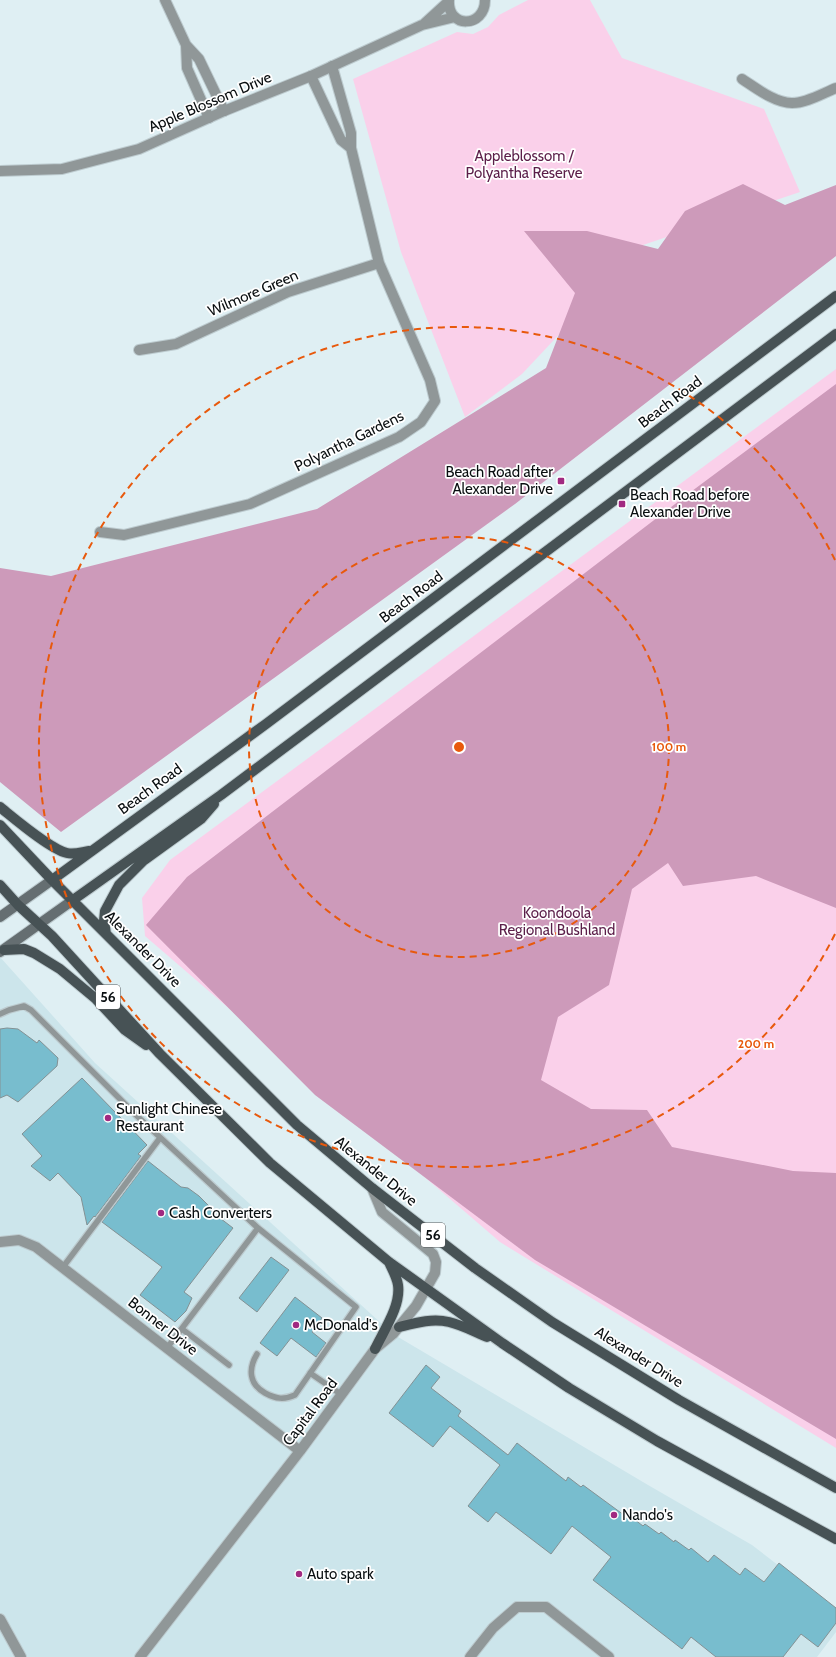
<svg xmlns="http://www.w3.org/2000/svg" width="836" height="1657" font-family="Cabin,sans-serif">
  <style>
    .built { fill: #cce5eb }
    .green { fill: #fad0ea }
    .forest { fill: #cd9aba }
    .building { fill: #78bdce; stroke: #839194 }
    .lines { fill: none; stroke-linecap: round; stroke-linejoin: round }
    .service-casing { stroke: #bdcbcf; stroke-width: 8 }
    .minor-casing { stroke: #bdcbcf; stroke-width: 12 }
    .tertiary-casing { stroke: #bdcbcf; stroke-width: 12 }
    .secondary-casing { stroke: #bdcbcf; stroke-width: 12 }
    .primary-casing { stroke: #bdcbcf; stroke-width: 12 }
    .service { stroke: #909798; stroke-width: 5.5 }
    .minor { stroke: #909798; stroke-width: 10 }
    .tertiary { stroke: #909798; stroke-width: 10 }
    .secondary { stroke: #656e71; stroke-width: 10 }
    .primary { stroke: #475255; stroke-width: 10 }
    .ring { fill: none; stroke: #e8590c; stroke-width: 2; stroke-dasharray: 7 5 }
    .poi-dot { fill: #a12981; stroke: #fff; stroke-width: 1.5 }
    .labels { text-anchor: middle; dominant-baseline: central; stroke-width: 3.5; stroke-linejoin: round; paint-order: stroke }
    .shield { fill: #fff; stroke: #535658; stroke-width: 1 }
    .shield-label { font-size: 14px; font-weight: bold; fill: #090e10 }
    .street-label { font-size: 15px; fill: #090e10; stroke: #fff }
    .park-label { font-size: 15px; fill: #5b1e49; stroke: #fff }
    .poi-label { font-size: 15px; fill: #090e10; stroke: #fff; text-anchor: start }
    .centre { fill: #e8590c; stroke: #fff; stroke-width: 2 }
    .ring-label { font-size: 12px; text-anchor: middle; font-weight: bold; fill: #e8590c; stroke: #fff; stroke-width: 3.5; stroke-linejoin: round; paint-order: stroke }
  </style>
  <rect width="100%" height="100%" fill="#dfeff3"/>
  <path class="built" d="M 0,957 L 95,1063 L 393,1334 L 648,1485 L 752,1545 L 836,1610 L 836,1632 L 817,1657 L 0,1657 Z"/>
  <path class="green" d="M 528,0 L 590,0 L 622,58 L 764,109 L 800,192 L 643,245 L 522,374 L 465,417 L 401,252 L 353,79 L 457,32 L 473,34 L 488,27 L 499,15 Z
    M 836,369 L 836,1448 L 500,1242 L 145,936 L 142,898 L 170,860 Z"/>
  <path class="forest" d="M 743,184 L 785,205 L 836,185 L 836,256 L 515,504 L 61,832 L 0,782 L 0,568 L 51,576 L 317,509 L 546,368 L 575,293 L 524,231 L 587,231 L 658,249 L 685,211 Z
    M 836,384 L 836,908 L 756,876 L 683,886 L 668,863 L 632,889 L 609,985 L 558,1017 L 541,1080 L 591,1109 L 647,1110 L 672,1147 L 793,1171 L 836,1173 L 836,1439 L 535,1260 L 315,1095 L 146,925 L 187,877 L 696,488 Z"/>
  <path class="building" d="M 7,1028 L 18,1029 L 37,1043 L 39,1040 L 58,1058 L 57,1066 L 18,1102 L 7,1095 L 0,1098 L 0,1029 Z
    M 82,1078 L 147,1145 L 138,1154 L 141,1156 L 95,1217 L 94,1216 L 87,1225 L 81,1197 L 58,1173 L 50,1181 L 31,1166 L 42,1156 L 22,1134 Z
    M 148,1161 L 181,1187 L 188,1188 L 199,1196 L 209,1206 L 212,1212 L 233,1228 L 184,1292 L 192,1298 L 186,1311 L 175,1322 L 140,1295 L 162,1267 L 102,1222 Z
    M 271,1257 L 289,1270 L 257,1312 L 239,1298 Z
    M 295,1297 L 322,1318 L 312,1332 L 326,1343 L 316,1357 L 291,1338 L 277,1356 L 260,1343 Z
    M 426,1365 L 440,1377 L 431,1388 L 461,1411 L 458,1416 L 508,1455 L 517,1443 L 566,1481 L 568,1477 L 581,1487 L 583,1485 L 628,1518 L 630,1516 L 643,1526 L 645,1524 L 659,1534 L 661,1532 L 674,1542 L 675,1540 L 689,1550 L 691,1548 L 708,1562 L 714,1555 L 740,1575 L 745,1568 L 764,1582 L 779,1563 L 836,1608 L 836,1623 L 818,1647 L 801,1634 L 783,1657 L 716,1657 L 691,1637 L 682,1649 L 593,1580 L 611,1557 L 572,1526 L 551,1554 L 496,1512 L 488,1522 L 468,1506 L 500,1465 L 450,1426 L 433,1447 L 389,1413 Z"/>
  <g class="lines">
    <g class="service-casing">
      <path id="service" d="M 0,1014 L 9,1010 L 24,1006 L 31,1010 L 136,1115 L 258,1228
        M 63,1267 L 160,1138
        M 182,1329 L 229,1365
        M 167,1348 L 258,1228 L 356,1307 L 295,1395 C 284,1400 276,1399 265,1393 C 249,1384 248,1369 257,1354
        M 310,1373 L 342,1395"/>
    </g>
    <g class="minor-casing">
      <path id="minor" d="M 165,0 L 186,45 L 199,59 L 224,111
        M 186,45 L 187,68 L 209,118
        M 311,76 L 341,140 L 351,148
        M 742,79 C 756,88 775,103 792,103 C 807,103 823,93 836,88
        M 139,350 L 176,344 L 288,292 L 379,263
        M 100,532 L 124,535 L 250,504 L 399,437 L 421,422 L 435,401 L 430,380 L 379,263 L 351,148 L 351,133 L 332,66
        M 0,1242 L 19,1240 L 36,1247 L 300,1451
        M 0,1619 L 21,1657
        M 140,1657 L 300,1451 L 375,1349 L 393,1334 L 416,1306 L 435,1273 L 436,1262 L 433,1254 L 382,1212 L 372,1188
        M 470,1657 L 493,1628 L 517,1607 L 546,1607 L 609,1657"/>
    </g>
    <g class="tertiary-casing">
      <path id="tertiary" d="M 449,0 C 447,29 485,28 485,0
        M 424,24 L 449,1
        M 0,171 L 62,169 L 139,149 L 224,111 L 311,76 L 422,25 L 455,17"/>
    </g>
    <g class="secondary-casing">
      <path id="secondary" d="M 0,917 L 52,880
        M 0,952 L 73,900"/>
    </g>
    <g class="primary-casing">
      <path id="primary" d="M 0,807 C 15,819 50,849 67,853 C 74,855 82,852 89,851
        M 0,825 L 52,880 L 297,1125 L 372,1188 L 475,1268 L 552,1322 L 679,1400 L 836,1488
        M 52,880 L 266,724 L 836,296
        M 0,885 L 18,905 L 52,936 L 160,1054 L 270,1163 L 389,1262 L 502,1343 L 569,1388 L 657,1441 L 836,1539
        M 73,900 L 221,795 L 308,730 L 836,334
        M 106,934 L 104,921 L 105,911 L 119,885 L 143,861 L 201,819 L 214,804
        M 4,950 L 24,949 L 34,953 L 60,969 L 96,999 L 125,1030 L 146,1045
        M 399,1327 C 415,1323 432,1318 449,1322 C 462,1325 475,1332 487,1337
        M 375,1349 C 384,1330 401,1306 398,1285 C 397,1277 392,1269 389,1262"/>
    </g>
    <use href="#service" class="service"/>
    <use href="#minor" class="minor"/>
    <use href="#tertiary" class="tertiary"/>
    <use href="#secondary" class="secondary"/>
    <use href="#primary" class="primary"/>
  </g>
  <g class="ring">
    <circle cx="459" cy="747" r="210"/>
    <path d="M835 934A420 420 0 1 1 835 560"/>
  </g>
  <g class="poi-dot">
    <rect x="557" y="477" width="8" height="8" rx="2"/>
    <rect x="618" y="500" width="8" height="8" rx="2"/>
    <circle cx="108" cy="1118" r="4"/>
    <circle cx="161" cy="1213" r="4"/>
    <circle cx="296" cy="1325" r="4"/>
    <circle cx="614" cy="1515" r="4"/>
    <circle cx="299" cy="1574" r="4"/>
  </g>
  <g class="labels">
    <g class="shield">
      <rect x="96" y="985" width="24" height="24" rx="3"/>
      <rect x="421" y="1223" width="24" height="24" rx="3"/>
    </g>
    <g class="shield-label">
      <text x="108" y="997">56</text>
      <text x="433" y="1235">56</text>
    </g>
    <g class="street-label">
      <text transform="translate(210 102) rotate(-23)">Apple Blossom Drive</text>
      <text transform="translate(253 293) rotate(-23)">Wilmore Green</text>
      <text transform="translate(670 402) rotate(-37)">Beach Road</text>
      <text transform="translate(349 441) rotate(-26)">Polyantha Gardens</text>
      <text transform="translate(411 597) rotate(-37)">Beach Road</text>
      <text transform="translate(150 789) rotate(-36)">Beach Road</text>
      <text transform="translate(143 949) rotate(45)">Alexander Drive</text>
      <text transform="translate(376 1171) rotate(39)">Alexander Drive</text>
      <text transform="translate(163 1326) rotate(38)">Bonner Drive</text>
      <text transform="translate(639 1357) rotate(32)">Alexander Drive</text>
      <text transform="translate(310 1412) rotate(-53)">Capital Road</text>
    </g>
    <g class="park-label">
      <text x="524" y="156">Appleblossom /<tspan x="524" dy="17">Polyantha Reserve</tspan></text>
      <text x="557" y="913">Koondoola<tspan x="557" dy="17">Regional Bushland</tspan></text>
    </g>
    <g class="poi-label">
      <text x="553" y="472" text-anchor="end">Beach Road after<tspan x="553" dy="17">Alexander Drive</tspan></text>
      <text x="630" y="495">Beach Road before<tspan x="630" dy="17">Alexander Drive</tspan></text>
      <text x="116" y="1109">Sunlight Chinese<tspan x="116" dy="17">Restaurant</tspan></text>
      <text x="169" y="1213">Cash Converters</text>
      <text x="304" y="1325">McDonald's</text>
      <text x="622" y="1515">Nando's</text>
      <text x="307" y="1574">Auto spark</text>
    </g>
  </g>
  <circle cx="459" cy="747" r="6" class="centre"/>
  <g class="ring-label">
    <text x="669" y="751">100 m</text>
    <text x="756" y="1048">200 m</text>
  </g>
</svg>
